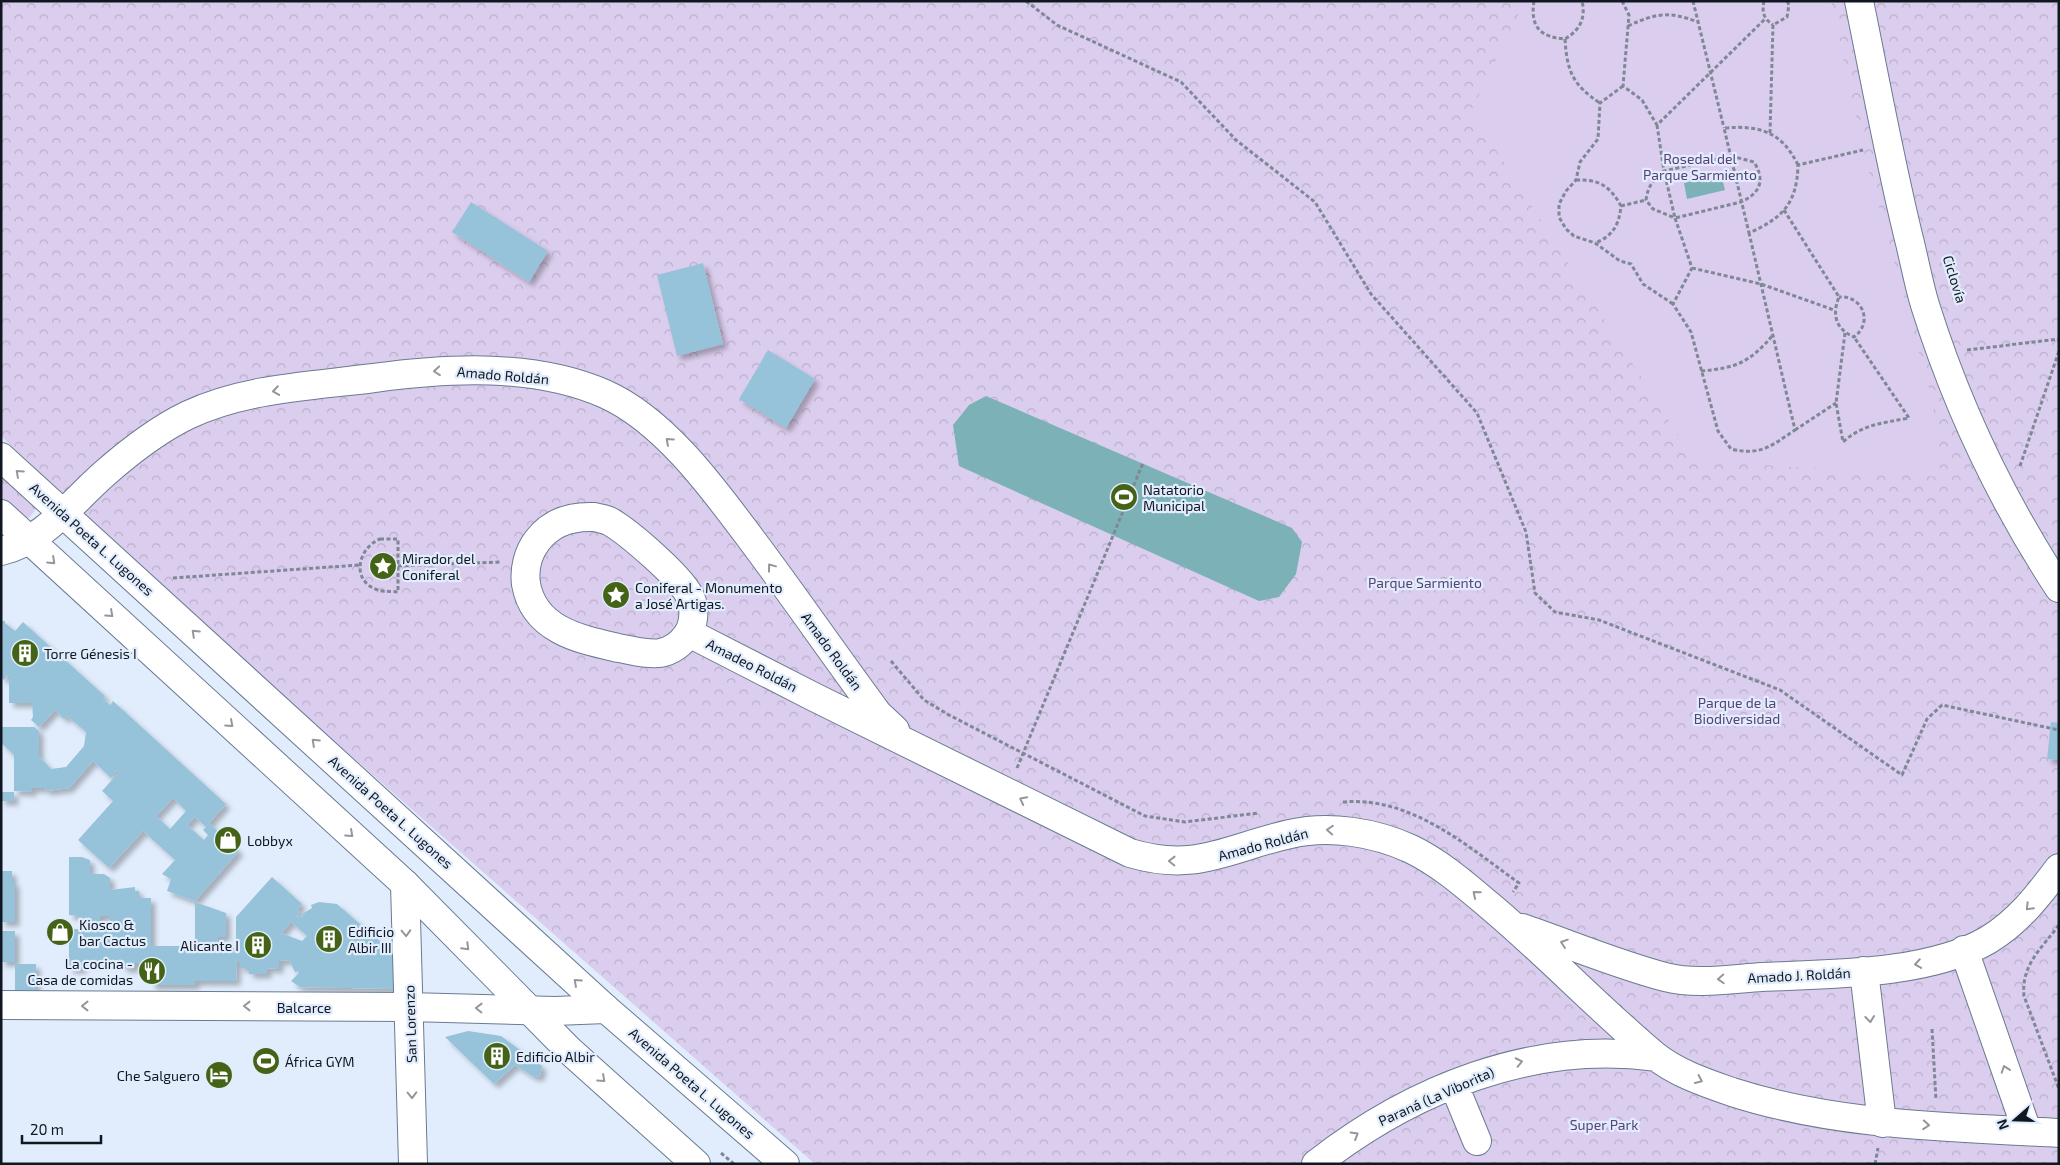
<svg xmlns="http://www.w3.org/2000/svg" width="2060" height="1165" font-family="'Exo 2',sans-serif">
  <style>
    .grass { fill: url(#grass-tufts) }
    .park { fill: url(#park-crowns) }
    .garden { fill: #dbcded }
    .water { fill: #7bb1b7 }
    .building { fill: #96c3d9; fill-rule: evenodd; filter: url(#shadow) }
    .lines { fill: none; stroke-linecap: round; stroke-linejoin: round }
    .minor-casing { stroke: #697b92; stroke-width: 30 }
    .major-casing { stroke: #697b92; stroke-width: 30 }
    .path { stroke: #7f8895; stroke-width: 3; stroke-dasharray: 4 2.5; stroke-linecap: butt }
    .minor { stroke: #fff; stroke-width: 28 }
    .major { stroke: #fff; stroke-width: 28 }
    .oneway { stroke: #93979b }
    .labels { text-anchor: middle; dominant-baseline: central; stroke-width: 4.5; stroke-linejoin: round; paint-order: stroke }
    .park-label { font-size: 14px; fill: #5a4175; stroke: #e1edfd }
    .street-label { font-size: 14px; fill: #101720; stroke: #e1edfd }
    .poi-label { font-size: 14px; fill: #101720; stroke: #e1edfd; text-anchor: start }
  </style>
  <defs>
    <pattern id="grass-tufts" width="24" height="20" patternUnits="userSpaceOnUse" patternTransform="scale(1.25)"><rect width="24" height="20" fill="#dbcded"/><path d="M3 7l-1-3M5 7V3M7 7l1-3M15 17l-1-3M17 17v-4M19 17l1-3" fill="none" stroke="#bbafcb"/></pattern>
    <pattern id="park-crowns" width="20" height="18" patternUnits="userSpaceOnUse" patternTransform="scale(1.25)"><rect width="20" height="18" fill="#dbcded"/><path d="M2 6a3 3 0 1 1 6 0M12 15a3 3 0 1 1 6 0" fill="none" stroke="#bbafcb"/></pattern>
    <filter id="shadow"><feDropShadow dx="4.5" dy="4.5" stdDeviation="2.5" flood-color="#0004"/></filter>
  </defs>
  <rect width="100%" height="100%" fill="#e1edfd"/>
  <path class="grass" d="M 1,467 L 41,502 L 30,517 L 21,521 L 1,504 Z"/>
  <path class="park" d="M 1,1 L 2059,1 L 2059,1164 L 815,1164 L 150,579 L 1,436 Z"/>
  <path class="garden" d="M 1525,1 L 1831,1 L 1863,150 L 1933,403 L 1941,477 L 1694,460 L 1471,111 Z"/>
  <path class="water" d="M 1721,174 L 1725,190 L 1687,199 L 1684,183 Z
    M 986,396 L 1292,528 L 1302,542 L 1296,574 L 1279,597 L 1259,601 L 959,466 L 953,425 L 969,405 Z"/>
  <path class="building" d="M 471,202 L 548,251 L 529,282 L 452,232 Z
    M 703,263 L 723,344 L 677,356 L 657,275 Z
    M 768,350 L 815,379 L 786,428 L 739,399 Z
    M 1,621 L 5,621 L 5,623 L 15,631 L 23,622 L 105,696 L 103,699 L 110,705 L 113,701 L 226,804 L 209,823 L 239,851 L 195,901 L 167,891 L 171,879 L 162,874 L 175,860 L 143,831 L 109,868 L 78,840 L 113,801 L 102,791 L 119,772 L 117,770 L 111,778 L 93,761 L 69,788 L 46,791 L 45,788 L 32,788 L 32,792 L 14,791 L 14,755 L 1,743 L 1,727 L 34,727 L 39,731 L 39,756 L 51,769 L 66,767 L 84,746 L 86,732 L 67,716 L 64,719 L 55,710 L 39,727 L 31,720 L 33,717 L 32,703 L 9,703 L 9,674 L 4,680 L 1,677 ZM 173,798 L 186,811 L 170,829 L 156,816 ZM 195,817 L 206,827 L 203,830 L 208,835 L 204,840 L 187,825 Z
    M 2051,722 L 2059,723 L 2059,760 L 2047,759 Z
    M 1,792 L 14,792 L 14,801 L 1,801 Z
    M 69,857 L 82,857 L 90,860 L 90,874 L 104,874 L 110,878 L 110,890 L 135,887 L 135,891 L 139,891 L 139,898 L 151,898 L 151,946 L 195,946 L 195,902 L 226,913 L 226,937 L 218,937 L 218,948 L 236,948 L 236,917 L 272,877 L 302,904 L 297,909 L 300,912 L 296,917 L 303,916 L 302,914 L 312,908 L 311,905 L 319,902 L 337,904 L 397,956 L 401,989 L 300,987 L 291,981 L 299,973 L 298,971 L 295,972 L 289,960 L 279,961 L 279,969 L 267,968 L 267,974 L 249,974 L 249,968 L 240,968 L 240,962 L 237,962 L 236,981 L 195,981 L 195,985 L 151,985 L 151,962 L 135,963 L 135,968 L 123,968 L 123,963 L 82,962 L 82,969 L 69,969 L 69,929 L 78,929 L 79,916 L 69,915 ZM 100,916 L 110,916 L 110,929 L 100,929 ZM 291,922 L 307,936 L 302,941 L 281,933 Z
    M 1,871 L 12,871 L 12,882 L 15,882 L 15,922 L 1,922 Z
    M 1,931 L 15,931 L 15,962 L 1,962 Z
    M 15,964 L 36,964 L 36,990 L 15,991 Z
    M 468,1031 L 501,1036 L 542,1066 L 540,1076 L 534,1077 L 515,1065 L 494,1084 L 445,1037 Z"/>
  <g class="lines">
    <g class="minor-casing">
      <path id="minor" d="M 1859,1 C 1875,79 1889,157 1908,235 C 1914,258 1918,282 1925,305 C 1956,404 2002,501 2059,588
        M 594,517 C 599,518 604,519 609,521 C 627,531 684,579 691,599 C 695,609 694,626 687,635 C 681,644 671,651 660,653 C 646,655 632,650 618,648 C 579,639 534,630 526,584 C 524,569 528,553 537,541 C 551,522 571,516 594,517 Z
        M 1,551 C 44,541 72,502 104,474 C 130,451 157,430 188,415 C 245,388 312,386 374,378 C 449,368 534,363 605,394 C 668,422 720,498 760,551 C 800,605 838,660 878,714 L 895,730
        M 689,633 L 814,697 L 1130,853 C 1197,873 1227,848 1290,834 C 1329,825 1374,832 1411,849 C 1440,863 1465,885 1490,906 C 1546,953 1597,1007 1654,1055 C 1676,1073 1706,1083 1732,1092 C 1837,1126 1950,1127 2059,1133
        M 405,884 L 413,1164
        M 1522,928 C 1569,944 1616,964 1665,977 C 1696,985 1731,979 1762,977 C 1830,974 1928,975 1988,940 C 2018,922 2038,896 2059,868
        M 1964,950 L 2027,1131
        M 1864,971 L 1882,1123
        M 1,1005 L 409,1007 L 555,1011 L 606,1009
        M 1454,1085 L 1477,1141
        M 1316,1164 C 1412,1089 1533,1040 1656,1057"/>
    </g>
    <g class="major-casing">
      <path id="major" d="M 1,457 L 606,1009 L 785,1164
        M 1,514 L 405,884 L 570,1051 L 696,1164"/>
    </g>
    <path class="path" d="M 1026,1 L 1057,25 L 1181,82 L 1236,140 L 1315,202 L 1371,294 L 1477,413 L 1526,532 L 1535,593 L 1555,612 L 1599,620 L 1780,690 L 1902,775 L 1927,719 L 1942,705 L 2059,730
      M 1534,1 C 1530,27 1540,37 1565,39 C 1580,30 1586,18 1582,1
      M 1622,1 L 1629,15 L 1623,86 L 1642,100 L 1657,125 L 1765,19
      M 1693,1 L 1724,128
      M 1764,1 C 1762,12 1763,18 1773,25
      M 1628,26 C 1656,13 1669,11 1698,22
      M 1565,39 C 1567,72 1573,85 1600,103
      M 1623,86 L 1600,103 L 1598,139 L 1580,162 L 1576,180 L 1566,191 L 1559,204 L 1559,217 L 1566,229 L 1574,236 L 1595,243 L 1620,261 L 1631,264 L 1643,284 L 1673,304
      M 1657,125 L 1664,171 C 1653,180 1648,186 1646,200 L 1653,209 L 1675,218 L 1692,268 L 1673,304 L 1691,332 L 1718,431 L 1731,449 C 1761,456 1771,446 1795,430 L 1749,233
      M 1770,133 L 1773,25 L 1787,17 L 1789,5 L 1787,1
      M 1731,156 L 1754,162 C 1765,180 1761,193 1741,202 L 1675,218 L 1664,171 Z
      M 1798,165 C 1782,132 1760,125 1724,128 L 1749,233 C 1783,218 1797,203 1798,165 L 1863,150
      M 1576,180 C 1599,179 1610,186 1621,206 C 1619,225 1613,236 1595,243
      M 1621,206 L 1646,200
      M 1784,210 L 1839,297 C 1832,314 1835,329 1854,337 C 1874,322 1862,295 1839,297
      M 1692,268 L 1761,284 L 1834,310
      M 1845,333 L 1836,403 L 1843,442 C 1863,424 1883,423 1909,418 L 1854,337
      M 1967,350 L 2059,339
      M 1701,371 C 1737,368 1750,362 1773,335
      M 1795,430 L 1836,403
      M 2020,466 L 2059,351
      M 380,539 L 398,539 L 398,592 C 391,591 384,592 378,590 C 350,581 358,548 380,539 Z
      M 398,566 L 500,562
      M 173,578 L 359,565
      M 891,661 L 924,700 L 949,715 L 1145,816 L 1185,822 L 1258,813
      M 1017,768 L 1143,463
      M 1343,802 C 1411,796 1467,846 1519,883 L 1513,892
      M 2059,925 C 2041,949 2021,965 2024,996 L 2059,1089
      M 1932,1029 L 1936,1100
      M 721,1153 L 734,1164
      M 1875,1164 L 1878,1148"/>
    <use href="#minor" class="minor"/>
    <use href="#major" class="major"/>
  </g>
  <defs><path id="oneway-chevron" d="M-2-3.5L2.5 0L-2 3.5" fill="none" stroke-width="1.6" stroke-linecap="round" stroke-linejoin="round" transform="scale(1.25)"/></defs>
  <g class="oneway">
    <use href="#oneway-chevron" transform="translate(437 371) rotate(175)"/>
    <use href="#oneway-chevron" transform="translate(276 391) rotate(171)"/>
    <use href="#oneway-chevron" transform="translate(669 441) rotate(-138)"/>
    <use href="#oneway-chevron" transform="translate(19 473) rotate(-138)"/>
    <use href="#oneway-chevron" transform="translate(52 561) rotate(43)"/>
    <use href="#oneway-chevron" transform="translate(771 567) rotate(-127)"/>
    <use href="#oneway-chevron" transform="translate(110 614) rotate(42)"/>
    <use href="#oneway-chevron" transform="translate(195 633) rotate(-137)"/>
    <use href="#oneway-chevron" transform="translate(230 724) rotate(42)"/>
    <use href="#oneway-chevron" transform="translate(315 742) rotate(-137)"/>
    <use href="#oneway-chevron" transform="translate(1023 800) rotate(-153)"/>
    <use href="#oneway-chevron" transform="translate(1330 830) rotate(-176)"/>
    <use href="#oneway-chevron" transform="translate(350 834) rotate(42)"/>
    <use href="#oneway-chevron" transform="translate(1172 861) rotate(-179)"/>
    <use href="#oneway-chevron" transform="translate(1476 894) rotate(-140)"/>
    <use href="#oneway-chevron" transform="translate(2029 907) rotate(135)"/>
    <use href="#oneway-chevron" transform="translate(406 933) rotate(88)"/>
    <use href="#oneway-chevron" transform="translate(1564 943) rotate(-161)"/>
    <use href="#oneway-chevron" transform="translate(466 947) rotate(45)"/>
    <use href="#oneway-chevron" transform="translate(1918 964) rotate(171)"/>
    <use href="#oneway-chevron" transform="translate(1721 979) rotate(177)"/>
    <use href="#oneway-chevron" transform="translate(577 982) rotate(-138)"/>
    <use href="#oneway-chevron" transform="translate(85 1006) rotate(-180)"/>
    <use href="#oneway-chevron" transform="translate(247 1006) rotate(-180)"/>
    <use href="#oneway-chevron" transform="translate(479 1008) rotate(-179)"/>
    <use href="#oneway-chevron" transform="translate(1870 1019) rotate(83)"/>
    <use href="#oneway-chevron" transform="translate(1519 1062) rotate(-12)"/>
    <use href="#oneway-chevron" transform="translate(2005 1069) rotate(-109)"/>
    <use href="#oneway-chevron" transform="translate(602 1079) rotate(42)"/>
    <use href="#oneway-chevron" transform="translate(1699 1080) rotate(25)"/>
    <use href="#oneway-chevron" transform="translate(412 1095) rotate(89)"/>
    <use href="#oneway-chevron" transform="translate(1926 1125) rotate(4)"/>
    <use href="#oneway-chevron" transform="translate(1355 1135) rotate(-31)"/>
  </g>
  <defs>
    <g id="stadium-disc" transform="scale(1.4375)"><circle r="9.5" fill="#446317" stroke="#e1edfd"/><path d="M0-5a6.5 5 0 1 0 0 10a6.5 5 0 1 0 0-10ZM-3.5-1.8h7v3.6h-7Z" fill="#fff"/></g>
    <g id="sight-disc" transform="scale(1.4375)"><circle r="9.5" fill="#446317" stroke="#e1edfd"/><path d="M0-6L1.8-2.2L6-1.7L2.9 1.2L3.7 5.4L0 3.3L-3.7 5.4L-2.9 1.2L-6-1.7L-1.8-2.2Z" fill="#fff"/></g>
    <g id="building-disc" transform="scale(1.4375)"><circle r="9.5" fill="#446317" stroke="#e1edfd"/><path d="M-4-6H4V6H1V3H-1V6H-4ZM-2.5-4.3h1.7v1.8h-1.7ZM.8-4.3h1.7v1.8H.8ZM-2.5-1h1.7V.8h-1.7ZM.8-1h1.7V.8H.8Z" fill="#fff"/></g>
    <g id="shop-disc" transform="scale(1.4375)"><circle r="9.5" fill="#446317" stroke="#e1edfd"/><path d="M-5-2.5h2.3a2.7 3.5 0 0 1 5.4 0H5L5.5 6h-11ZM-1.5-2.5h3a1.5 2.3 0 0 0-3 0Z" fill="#fff"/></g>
    <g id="restaurant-disc" transform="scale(1.4375)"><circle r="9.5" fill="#446317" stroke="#e1edfd"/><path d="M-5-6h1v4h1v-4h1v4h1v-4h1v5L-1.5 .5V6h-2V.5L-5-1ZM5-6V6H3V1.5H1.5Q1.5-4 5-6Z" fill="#fff"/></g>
    <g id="hotel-disc" transform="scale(1.4375)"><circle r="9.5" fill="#446317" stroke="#e1edfd"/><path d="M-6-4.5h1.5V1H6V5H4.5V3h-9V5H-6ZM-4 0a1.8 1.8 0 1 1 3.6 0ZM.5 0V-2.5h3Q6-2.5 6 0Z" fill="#fff"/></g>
  </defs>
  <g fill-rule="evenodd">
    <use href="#stadium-disc" x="1124" y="497"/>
    <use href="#sight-disc" x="383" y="566"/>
    <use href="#sight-disc" x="616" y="595"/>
    <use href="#building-disc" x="25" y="653"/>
    <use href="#shop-disc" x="228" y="840"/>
    <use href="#shop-disc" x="60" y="932"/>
    <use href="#building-disc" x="329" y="939"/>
    <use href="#building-disc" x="258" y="945"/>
    <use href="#restaurant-disc" x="152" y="971"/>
    <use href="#building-disc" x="497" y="1056"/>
    <use href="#stadium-disc" x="266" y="1061"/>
    <use href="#hotel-disc" x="219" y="1075"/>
  </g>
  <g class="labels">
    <g class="park-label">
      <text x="1700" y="158">Rosedal del<tspan x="1700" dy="16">Parque Sarmiento</tspan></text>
      <text x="1425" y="582">Parque Sarmiento</text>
      <text x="1737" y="702">Parque de la<tspan x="1737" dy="16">Biodiversidad</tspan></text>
      <text x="1604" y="1124">Super Park</text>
    </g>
    <g class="street-label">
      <text transform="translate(1955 279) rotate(73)">Ciclovía</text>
      <text transform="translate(503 375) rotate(5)">Amado Roldán</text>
      <text transform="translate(92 539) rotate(42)">Avenida Poeta L. Lugones</text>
      <text transform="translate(832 651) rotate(54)">Amado Roldán</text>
      <text transform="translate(752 665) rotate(27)">Amadeo Roldán</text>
      <text transform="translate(391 812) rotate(42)">Avenida Poeta L. Lugones</text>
      <text transform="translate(1263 844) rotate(-15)">Amado Roldán</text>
      <text transform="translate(1799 975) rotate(-3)">Amado J. Roldán</text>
      <text x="304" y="1007">Balcarce</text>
      <text transform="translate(410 1024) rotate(-92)">San Lorenzo</text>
      <text transform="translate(692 1083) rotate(41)">Avenida Poeta L. Lugones</text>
      <text transform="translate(1436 1096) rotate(-24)">Paraná (La Viborita)</text>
    </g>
    <g class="poi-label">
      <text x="1143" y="489">Natatorio<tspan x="1143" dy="16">Municipal</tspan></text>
      <text x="402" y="558">Mirador del<tspan x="402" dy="16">Coniferal</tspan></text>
      <text x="635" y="587">Coniferal - Monumento<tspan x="635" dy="16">a José Artigas.</tspan></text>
      <text x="44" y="653">Torre Génesis I</text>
      <text x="247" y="840">Lobbyx</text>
      <text x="79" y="924">Kiosco &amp;<tspan x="79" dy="16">bar Cactus</tspan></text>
      <text x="348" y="931">Edificio<tspan x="348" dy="16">Albir III</tspan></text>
      <text x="239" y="945" text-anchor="end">Alicante I</text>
      <text x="133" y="963" text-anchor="end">La cocina -<tspan x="133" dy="16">Casa de comidas</tspan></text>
      <text x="516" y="1056">Edificio Albir</text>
      <text x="285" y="1061">África GYM</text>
      <text x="200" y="1075" text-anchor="end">Che Salguero</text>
    </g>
  </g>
  <rect width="2060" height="1165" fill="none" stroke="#101720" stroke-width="5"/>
  <g transform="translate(2015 1120) rotate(250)" stroke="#e1edfd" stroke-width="4" paint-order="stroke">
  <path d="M0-4L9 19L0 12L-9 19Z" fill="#101720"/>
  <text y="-8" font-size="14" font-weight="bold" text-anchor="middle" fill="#101720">N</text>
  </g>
  <path d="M22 1135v8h79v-8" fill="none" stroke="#101720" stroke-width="2.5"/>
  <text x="30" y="1135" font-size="15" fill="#101720" stroke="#e1edfd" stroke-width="4" paint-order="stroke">20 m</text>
</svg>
